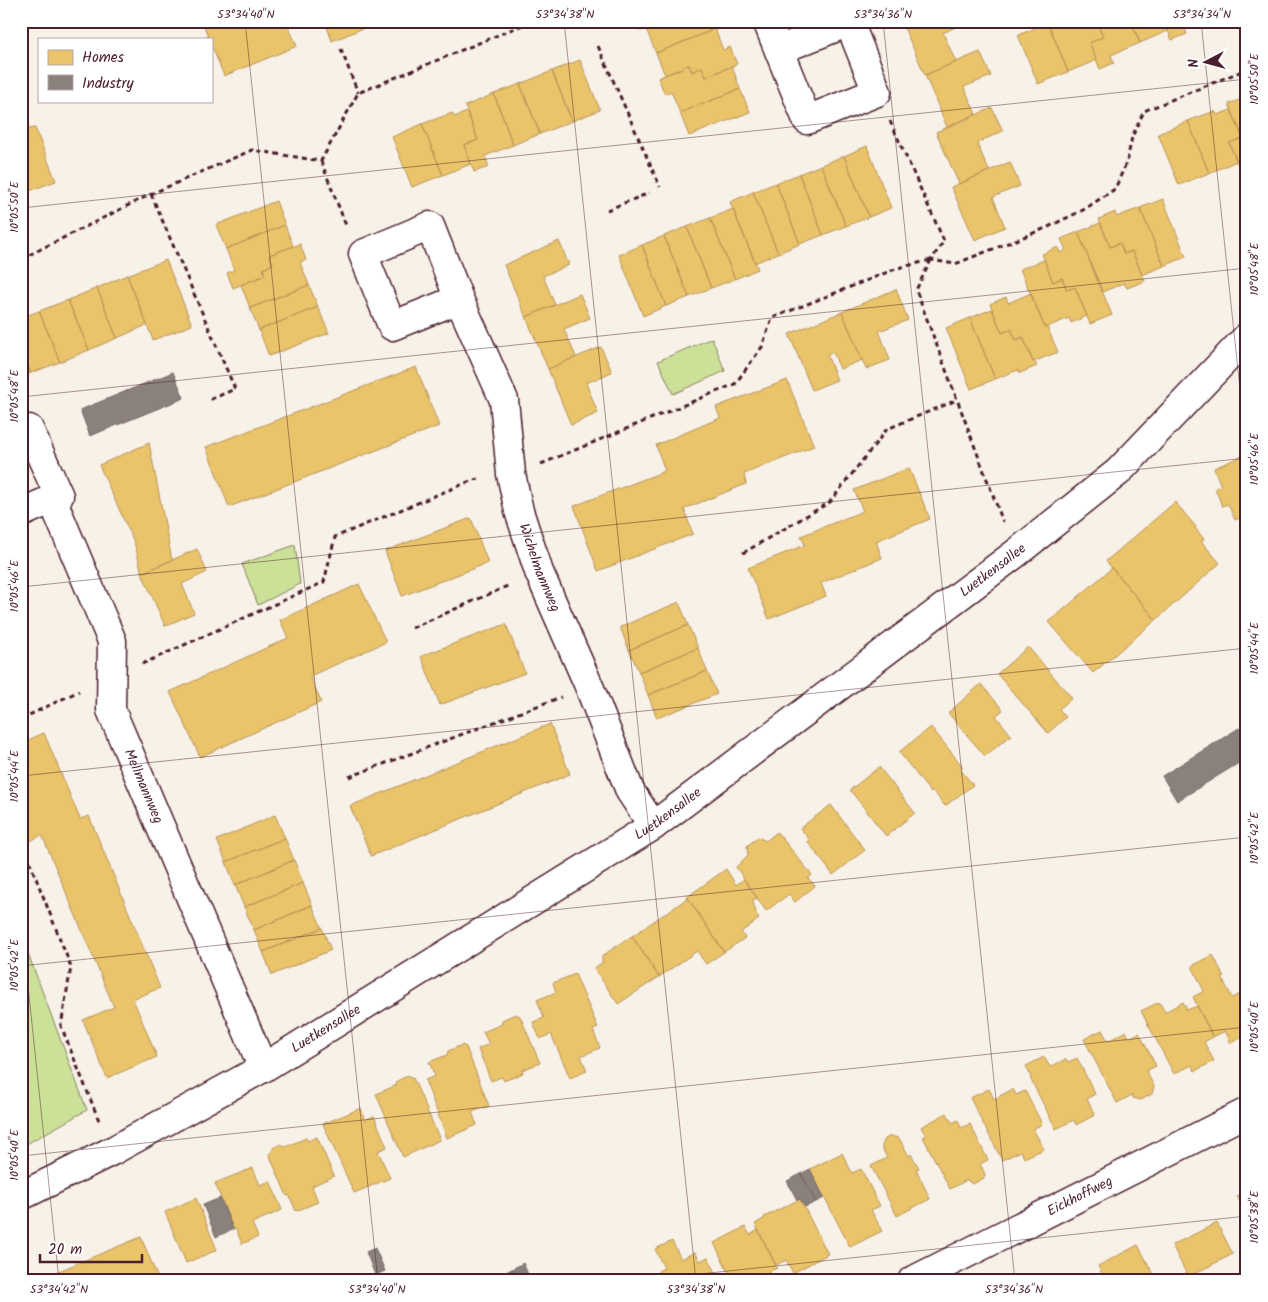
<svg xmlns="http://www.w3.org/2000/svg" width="1268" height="1302" font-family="Kalam,sans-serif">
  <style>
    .green { fill: #cae197; stroke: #8a8061 }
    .homes { fill: #e9c46a; stroke: #b99257 }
    .industry { fill: #8a817c; stroke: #776464 }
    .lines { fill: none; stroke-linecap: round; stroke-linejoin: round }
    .minor-casing { stroke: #4a1f2b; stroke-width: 31 }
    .path { stroke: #4a1f2b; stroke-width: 3; stroke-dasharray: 5 4; stroke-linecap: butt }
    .minor { stroke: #fff; stroke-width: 28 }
    .ticks { fill: none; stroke: #4a1f2b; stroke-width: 1; stroke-opacity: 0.45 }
    .labels { text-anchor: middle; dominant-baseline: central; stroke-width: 5; stroke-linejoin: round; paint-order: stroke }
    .street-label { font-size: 14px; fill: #4a1f2b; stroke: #fff }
    .neatline { fill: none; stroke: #4a1f2b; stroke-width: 2 }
    .ticks-label { font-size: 12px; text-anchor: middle; fill: #4a1f2b }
  </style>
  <rect width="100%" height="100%" fill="#f7f1e8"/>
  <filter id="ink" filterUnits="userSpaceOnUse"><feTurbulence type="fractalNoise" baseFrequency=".02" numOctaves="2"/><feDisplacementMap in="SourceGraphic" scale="10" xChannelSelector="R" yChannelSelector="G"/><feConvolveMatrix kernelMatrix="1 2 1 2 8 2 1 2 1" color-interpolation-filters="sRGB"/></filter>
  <g filter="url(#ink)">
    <path class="green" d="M 712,338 L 725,371 L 673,394 L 658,361 Z
      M 295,545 L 300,584 L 258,605 L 242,564 Z
      M 21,935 L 87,1110 L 21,1147 Z"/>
    <path class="homes" d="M 202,21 L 286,21 L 297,46 L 224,76 L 211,44 L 211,39 L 209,39 Z
      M 325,21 L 376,21 L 376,23 L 332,41 Z
      M 635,21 L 712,21 L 715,29 L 656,53 L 646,29 L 639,31 Z
      M 907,21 L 968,21 L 943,33 L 956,62 L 925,75 L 902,23 Z
      M 1053,21 L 1096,21 L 1103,37 L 1089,43 L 1097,60 L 1068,72 L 1048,23 Z
      M 1096,21 L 1131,21 L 1140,43 L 1111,55 L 1114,63 L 1100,69 L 1089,43 L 1103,37 Z
      M 1131,21 L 1164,21 L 1168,31 L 1140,43 Z
      M 1164,21 L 1190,21 L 1183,24 L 1187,34 L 1172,40 Z
      M 1048,23 L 1068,72 L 1038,84 L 1018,35 Z
      M 715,29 L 723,50 L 730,47 L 737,64 L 706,77 L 702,67 L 692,72 L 689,65 L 665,75 L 656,53 Z
      M 980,52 L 991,76 L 964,87 L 976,114 L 947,127 L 925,75 Z
      M 580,60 L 600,110 L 572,121 L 552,71 Z
      M 689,65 L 692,72 L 702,67 L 706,77 L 732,66 L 740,89 L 680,113 L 671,91 L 665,94 L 658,78 Z
      M 552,71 L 572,121 L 540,134 L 520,84 Z
      M 520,84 L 540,134 L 513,145 L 494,94 Z
      M 740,89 L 750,112 L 689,136 L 680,113 Z
      M 494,94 L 513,145 L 485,156 L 489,167 L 474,172 L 464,145 L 478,140 L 465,106 Z
      M 1247,97 L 1247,164 L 1239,167 L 1229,143 L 1243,138 L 1229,104 Z
      M 992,108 L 1003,131 L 977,143 L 989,171 L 959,184 L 936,132 Z
      M 1231,110 L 1243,138 L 1229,143 L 1237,161 L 1209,173 L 1188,121 L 1215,111 L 1217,115 Z
      M 467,112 L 478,140 L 464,145 L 471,164 L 443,175 L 422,124 L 452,113 L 454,117 Z
      M 21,115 L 27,129 L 35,128 L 56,181 L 21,194 Z
      M 1188,121 L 1209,173 L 1179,185 L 1158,134 Z
      M 422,124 L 443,175 L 412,187 L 392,137 Z
      M 867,146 L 891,208 L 869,217 L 844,156 Z
      M 844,156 L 869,217 L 846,226 L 821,165 Z
      M 1010,162 L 1020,186 L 993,197 L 1005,227 L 975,240 L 951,187 Z
      M 821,165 L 846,226 L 823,235 L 799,174 Z
      M 799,174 L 823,235 L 800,244 L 776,183 Z
      M 776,183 L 800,244 L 778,253 L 753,192 Z
      M 753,192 L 778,253 L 755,263 L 730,202 Z
      M 1163,199 L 1186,257 L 1164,266 L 1140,208 Z
      M 276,201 L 285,225 L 226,249 L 216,225 Z
      M 1140,208 L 1164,266 L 1142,275 L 1132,251 L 1124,254 L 1120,243 L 1110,247 L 1099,219 L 1115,212 L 1116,217 Z
      M 733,209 L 758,269 L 735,279 L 710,218 Z
      M 710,218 L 735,279 L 711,288 L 687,227 Z
      M 1100,223 L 1110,247 L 1120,243 L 1124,254 L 1132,251 L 1145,281 L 1127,288 L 1124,283 L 1102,292 L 1078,232 Z
      M 285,225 L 293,246 L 269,255 L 273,264 L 263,269 L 265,275 L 233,288 L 227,273 L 234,270 L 226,249 Z
      M 687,227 L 711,288 L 689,297 L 664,236 Z
      M 1078,232 L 1112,315 L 1090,324 L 1075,287 L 1067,290 L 1062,278 L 1053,282 L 1042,254 L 1058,247 L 1060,253 L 1066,250 L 1061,239 Z
      M 664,236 L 689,297 L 666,306 L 642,245 Z
      M 559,241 L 569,265 L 543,276 L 555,305 L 526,317 L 504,265 Z
      M 300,244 L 306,260 L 300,262 L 309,285 L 250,308 L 241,285 L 265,275 L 263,269 L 273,264 L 269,255 Z
      M 642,245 L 666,306 L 643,316 L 619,255 Z
      M 166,260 L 192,325 L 153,340 L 127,275 Z
      M 1044,260 L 1053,282 L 1062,278 L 1067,290 L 1075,287 L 1087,316 L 1071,323 L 1069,318 L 1045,328 L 1020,269 Z
      M 127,275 L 147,325 L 117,338 L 97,288 Z
      M 309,285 L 318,307 L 259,330 L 250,308 Z
      M 97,288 L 117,338 L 89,350 L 68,300 Z
      M 896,289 L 908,320 L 879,331 L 890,360 L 866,369 L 842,312 Z
      M 1031,293 L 1045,328 L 1047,327 L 1058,352 L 1033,362 L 1023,337 L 1016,340 L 1011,329 L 1002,333 L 990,304 L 1006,297 L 1008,303 Z
      M 580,294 L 590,318 L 564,329 L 576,357 L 548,369 L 526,317 Z
      M 68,300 L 89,350 L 60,362 L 39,311 Z
      M 318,307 L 329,333 L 269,356 L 259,330 Z
      M 992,309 L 1002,333 L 1011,329 L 1016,340 L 1023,337 L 1033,362 L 1034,361 L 1037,366 L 1020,373 L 1018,370 L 995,379 L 970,318 Z
      M 39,311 L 60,362 L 31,373 L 21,350 L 21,318 Z
      M 842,312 L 862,360 L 840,369 L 833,352 L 827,355 L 837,380 L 812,390 L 789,334 Z
      M 970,318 L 995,379 L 971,389 L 946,328 Z
      M 601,347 L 612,372 L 586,383 L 598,413 L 571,425 L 548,369 Z
      M 21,350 L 31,373 L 21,378 Z
      M 416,367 L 439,426 L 229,507 L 206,447 Z
      M 787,380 L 814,446 L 744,474 L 746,484 L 684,509 L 693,534 L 598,571 L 574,506 L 665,471 L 656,445 L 720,418 L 716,407 Z
      M 149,443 L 172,560 L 142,573 L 134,542 L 99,465 Z
      M 1247,454 L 1247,515 L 1235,520 L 1228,504 L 1222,506 L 1215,488 L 1221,486 L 1214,468 Z
      M 909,468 L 930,519 L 876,541 L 882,558 L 821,583 L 826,596 L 769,619 L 748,568 L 805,545 L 801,536 L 863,511 L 854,490 Z
      M 1175,502 L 1196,527 L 1195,528 L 1204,539 L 1201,541 L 1220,563 L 1156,620 L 1106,561 Z
      M 471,518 L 488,563 L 402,596 L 385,551 Z
      M 197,549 L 207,572 L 182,584 L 194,613 L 165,626 L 142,573 Z
      M 1112,568 L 1156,620 L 1093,673 L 1049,622 Z
      M 359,584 L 386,642 L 310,676 L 321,702 L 200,757 L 170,692 L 288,638 L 280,620 Z
      M 679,602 L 688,625 L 629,650 L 620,627 Z
      M 506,624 L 525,673 L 440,705 L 421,656 Z
      M 688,625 L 698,648 L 639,672 L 629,650 Z
      M 1028,647 L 1072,698 L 1059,709 L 1066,717 L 1048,733 L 997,674 Z
      M 698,648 L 707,671 L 648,695 L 639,672 Z
      M 707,671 L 717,694 L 657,718 L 648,695 Z
      M 981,684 L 1003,710 L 996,716 L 1011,735 L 985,756 L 948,713 Z
      M 550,724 L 570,774 L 371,856 L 350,806 Z
      M 931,727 L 963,767 L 960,769 L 973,785 L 945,806 L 933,791 L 931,793 L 899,752 Z
      M 44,733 L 80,819 L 89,816 L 160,988 L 133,999 L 157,1057 L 107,1078 L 83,1020 L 114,1007 L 42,835 L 30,841 L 21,820 L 21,743 Z
      M 879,767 L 915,813 L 886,836 L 850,790 Z
      M 831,805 L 865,850 L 833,875 L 808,842 L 810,840 L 800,828 Z
      M 275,815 L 285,838 L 226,862 L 217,840 Z
      M 777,832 L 812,875 L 808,878 L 815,886 L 795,902 L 789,894 L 766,911 L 736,867 L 748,855 L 747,846 L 758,837 L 766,841 Z
      M 285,838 L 294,860 L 235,885 L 226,862 Z
      M 294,860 L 303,883 L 244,907 L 235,885 Z
      M 726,869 L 736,885 L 744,879 L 757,898 L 752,901 L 756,911 L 755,912 L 759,919 L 741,932 L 745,938 L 724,952 L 687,897 Z
      M 303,883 L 312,905 L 254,930 L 244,907 Z
      M 688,898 L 724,952 L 706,964 L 697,951 L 659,977 L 632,936 Z
      M 312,905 L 322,928 L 263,952 L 254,930 Z
      M 322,928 L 331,950 L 272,975 L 263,952 Z
      M 632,936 L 659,977 L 618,1004 L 594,968 L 602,963 L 602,956 Z
      M 1213,955 L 1224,977 L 1222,978 L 1232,998 L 1246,991 L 1247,993 L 1247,1035 L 1231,1043 L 1225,1031 L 1213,1037 L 1193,997 L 1204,991 L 1192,966 Z
      M 575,974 L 598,1028 L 593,1030 L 600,1048 L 581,1056 L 587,1071 L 570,1078 L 551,1034 L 540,1039 L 533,1022 L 544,1018 L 537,1000 L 556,992 L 553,983 Z
      M 1159,1002 L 1165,1012 L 1183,1002 L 1187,1010 L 1197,1006 L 1213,1037 L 1204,1042 L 1214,1061 L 1195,1071 L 1192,1065 L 1174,1074 L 1141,1011 Z
      M 515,1014 L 520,1016 L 540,1063 L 522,1070 L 523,1073 L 504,1081 L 502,1077 L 491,1081 L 478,1049 L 489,1044 L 483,1032 L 502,1024 L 502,1020 Z
      M 1102,1030 L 1108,1041 L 1126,1031 L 1129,1038 L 1139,1033 L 1156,1066 L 1146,1071 L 1154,1086 L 1152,1094 L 1141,1100 L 1133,1098 L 1132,1095 L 1117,1103 L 1084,1039 Z
      M 462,1045 L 466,1047 L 489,1106 L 472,1112 L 477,1125 L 447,1138 L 425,1080 L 435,1076 L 429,1062 L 447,1055 L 448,1051 Z
      M 1044,1057 L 1050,1067 L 1066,1059 L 1068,1062 L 1077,1058 L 1095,1094 L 1087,1099 L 1095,1115 L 1076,1125 L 1074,1120 L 1056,1129 L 1030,1078 L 1031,1077 L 1026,1066 Z
      M 409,1075 L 411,1079 L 413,1078 L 440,1140 L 403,1157 L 376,1094 L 397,1085 L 395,1082 Z
      M 989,1089 L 994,1099 L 1013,1089 L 1016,1095 L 1025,1091 L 1042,1124 L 1033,1129 L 1044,1149 L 1024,1158 L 1021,1151 L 1002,1160 L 970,1098 Z
      M 361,1108 L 365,1120 L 374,1116 L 387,1147 L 378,1151 L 390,1178 L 354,1193 L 323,1124 Z
      M 947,1113 L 952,1123 L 958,1120 L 961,1128 L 970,1124 L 988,1160 L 980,1164 L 985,1174 L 984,1178 L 973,1184 L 969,1182 L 967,1180 L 950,1189 L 923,1137 L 926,1136 L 921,1127 Z
      M 890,1136 L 899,1138 L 909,1156 L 911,1154 L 919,1168 L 916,1169 L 930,1199 L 897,1216 L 871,1166 L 887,1158 L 882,1148 L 882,1145 L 885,1139 Z
      M 317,1137 L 334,1176 L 312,1186 L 318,1202 L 296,1211 L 289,1195 L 287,1196 L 269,1154 L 272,1152 L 273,1148 L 281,1144 L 285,1147 L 306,1138 L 308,1141 Z
      M 842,1153 L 852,1173 L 861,1169 L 880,1206 L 871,1210 L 882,1231 L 850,1247 L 810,1169 Z
      M 253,1168 L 260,1185 L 270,1181 L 282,1210 L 252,1223 L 258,1237 L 242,1244 L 236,1229 L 233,1229 L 215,1183 Z
      M 1247,1191 L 1247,1224 L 1241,1212 L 1244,1210 L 1237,1196 Z
      M 196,1198 L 217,1250 L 186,1263 L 165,1212 Z
      M 800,1199 L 828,1254 L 793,1273 L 786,1260 L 776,1265 L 755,1224 L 765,1218 L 764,1217 Z
      M 1217,1223 L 1233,1254 L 1188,1277 L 1172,1245 Z
      M 745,1227 L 750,1235 L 758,1230 L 777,1268 L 768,1272 L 773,1281 L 733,1281 L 714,1243 Z
      M 141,1237 L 159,1281 L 35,1281 L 112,1249 Z
      M 672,1241 L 681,1259 L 695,1252 L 700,1261 L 708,1257 L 720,1281 L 663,1281 L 658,1271 L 664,1268 L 655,1249 Z
      M 1138,1245 L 1157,1281 L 1102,1281 L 1105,1279 L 1098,1266 Z"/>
    <path class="industry" d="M 173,372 L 184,398 L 90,436 L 80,410 Z
      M 1239,728 L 1247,740 L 1247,758 L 1177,801 L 1162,776 Z
      M 810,1169 L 824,1198 L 816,1202 L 801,1174 Z
      M 801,1174 L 816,1202 L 805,1207 L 800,1199 L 797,1200 L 787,1181 Z
      M 220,1198 L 233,1229 L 216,1237 L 203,1205 Z
      M 375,1248 L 385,1271 L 375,1275 L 366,1252 Z
      M 523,1263 L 531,1281 L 518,1281 L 512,1269 Z
      M 512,1269 L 518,1281 L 501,1281 L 498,1276 Z"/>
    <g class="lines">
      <g class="minor-casing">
        <g id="minor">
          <path d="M 767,21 L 807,120 L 877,92 L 849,22 L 779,50"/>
          <path id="s1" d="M 459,299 L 392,326 L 363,254 L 430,226 L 459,299 L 504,400 L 511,474 L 519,511 L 539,572 L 589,686 L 630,791 L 653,826"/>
          <path d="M 21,432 L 29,429 L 59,496 L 21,513"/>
          <path id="s2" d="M 52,499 L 112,641 L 111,710 L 263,1068"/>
          <path id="s3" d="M 21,1196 L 114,1150 L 263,1068 L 653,826 L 1015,554 L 1118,472 L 1247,337"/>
          <path id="s4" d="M 912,1281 L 1247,1112"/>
        </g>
      </g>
      <path class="path" d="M 598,46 L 660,187
        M 341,49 L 358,93
        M 890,121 L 944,241 L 931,260 L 955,264 L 1046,228 L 1083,210 L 1115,189 L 1127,161 L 1132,137 L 1144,111 L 1247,69
        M 321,161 L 347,228
        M 151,194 L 235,389 L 209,400
        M 607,210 L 649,193
        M 21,259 L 151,194 L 252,150 L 321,161 L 358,93 L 532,21
        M 931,260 L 916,290 L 1003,522
        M 541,464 L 735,384 L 762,347 L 772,318 L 898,268 L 931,260
        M 743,553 L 830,502 L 887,429 L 957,400
        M 412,628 L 510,585
        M 142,664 L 324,582 L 335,537 L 473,480 L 479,479
        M 21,719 L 79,691
        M 349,777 L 561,697
        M 21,857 L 30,863 L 71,967 L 61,1026 L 100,1123
        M 21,866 L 29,863"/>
      <use href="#minor" class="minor"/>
    </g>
  </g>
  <path class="ticks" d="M 245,21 L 378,1281M 564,21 L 696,1281M 883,21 L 1015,1281M 1201,21 L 1247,455M 21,208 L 1247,79M 21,397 L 1247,268M 21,587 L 1247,458M 21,776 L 1247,648M 21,919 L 59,1281M 21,966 L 1247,837M 21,1156 L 1247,1027M 634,1281 L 1247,1216"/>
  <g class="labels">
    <g class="street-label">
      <text stroke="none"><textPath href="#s1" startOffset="584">Wichelmannweg</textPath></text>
      <text stroke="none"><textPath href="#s3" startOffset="1158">Luetkensallee</textPath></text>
      <text stroke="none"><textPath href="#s2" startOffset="306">Mellmannweg</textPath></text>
      <text stroke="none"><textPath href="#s3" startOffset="752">Luetkensallee</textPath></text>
      <text stroke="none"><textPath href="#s3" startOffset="348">Luetkensallee</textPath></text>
      <text stroke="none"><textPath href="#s4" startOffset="188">Eickhoffweg</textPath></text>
    </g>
  </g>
  <rect width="1268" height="1302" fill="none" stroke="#fff" stroke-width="55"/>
  <rect x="38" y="38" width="175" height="65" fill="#ffffff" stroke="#b7a5aa"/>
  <rect x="48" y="50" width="25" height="15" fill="#e9c46a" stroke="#b7a5aa"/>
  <text x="82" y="62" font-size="15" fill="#4a1f2b">Homes</text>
  <rect x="48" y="75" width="25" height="15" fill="#8a817c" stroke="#b7a5aa"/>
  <text x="82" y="88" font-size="15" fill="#4a1f2b">Industry</text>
  <g transform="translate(1206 62) rotate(264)" stroke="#ffffff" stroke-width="4" paint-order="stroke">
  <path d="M0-4L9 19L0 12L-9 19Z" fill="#4a1f2b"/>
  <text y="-8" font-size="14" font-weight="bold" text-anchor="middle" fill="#4a1f2b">N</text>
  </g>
  <path d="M40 1254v8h102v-8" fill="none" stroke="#4a1f2b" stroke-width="2.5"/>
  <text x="48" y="1254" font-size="15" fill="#4a1f2b" stroke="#ffffff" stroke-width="4" paint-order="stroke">20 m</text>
  <rect x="28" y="28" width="1212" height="1246" class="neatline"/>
  <g class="ticks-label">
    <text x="246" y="18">53°34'40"N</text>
    <text x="565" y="18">53°34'38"N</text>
    <text x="883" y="18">53°34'36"N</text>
    <text x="1202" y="18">53°34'34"N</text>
    <text transform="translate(1254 79) rotate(-90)" y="4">10°05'50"E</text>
    <text transform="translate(14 207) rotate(-90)" y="4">10°05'50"E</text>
    <text transform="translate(1254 269) rotate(-90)" y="4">10°05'48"E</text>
    <text transform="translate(14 396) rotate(-90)" y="4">10°05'48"E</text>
    <text transform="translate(1254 459) rotate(-90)" y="4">10°05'46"E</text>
    <text transform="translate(14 586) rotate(-90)" y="4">10°05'46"E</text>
    <text transform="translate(1254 648) rotate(-90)" y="4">10°05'44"E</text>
    <text transform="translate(14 776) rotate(-90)" y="4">10°05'44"E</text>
    <text transform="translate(1254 838) rotate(-90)" y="4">10°05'42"E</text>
    <text transform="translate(14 965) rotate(-90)" y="4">10°05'42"E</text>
    <text transform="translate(1254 1027) rotate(-90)" y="4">10°05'40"E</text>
    <text transform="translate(14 1155) rotate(-90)" y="4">10°05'40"E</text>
    <text transform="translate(1254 1217) rotate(-90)" y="4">10°05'38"E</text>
    <text x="59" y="1293">53°34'42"N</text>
    <text x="377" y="1293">53°34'40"N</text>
    <text x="696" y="1293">53°34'38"N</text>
    <text x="1014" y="1293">53°34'36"N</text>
  </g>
</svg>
